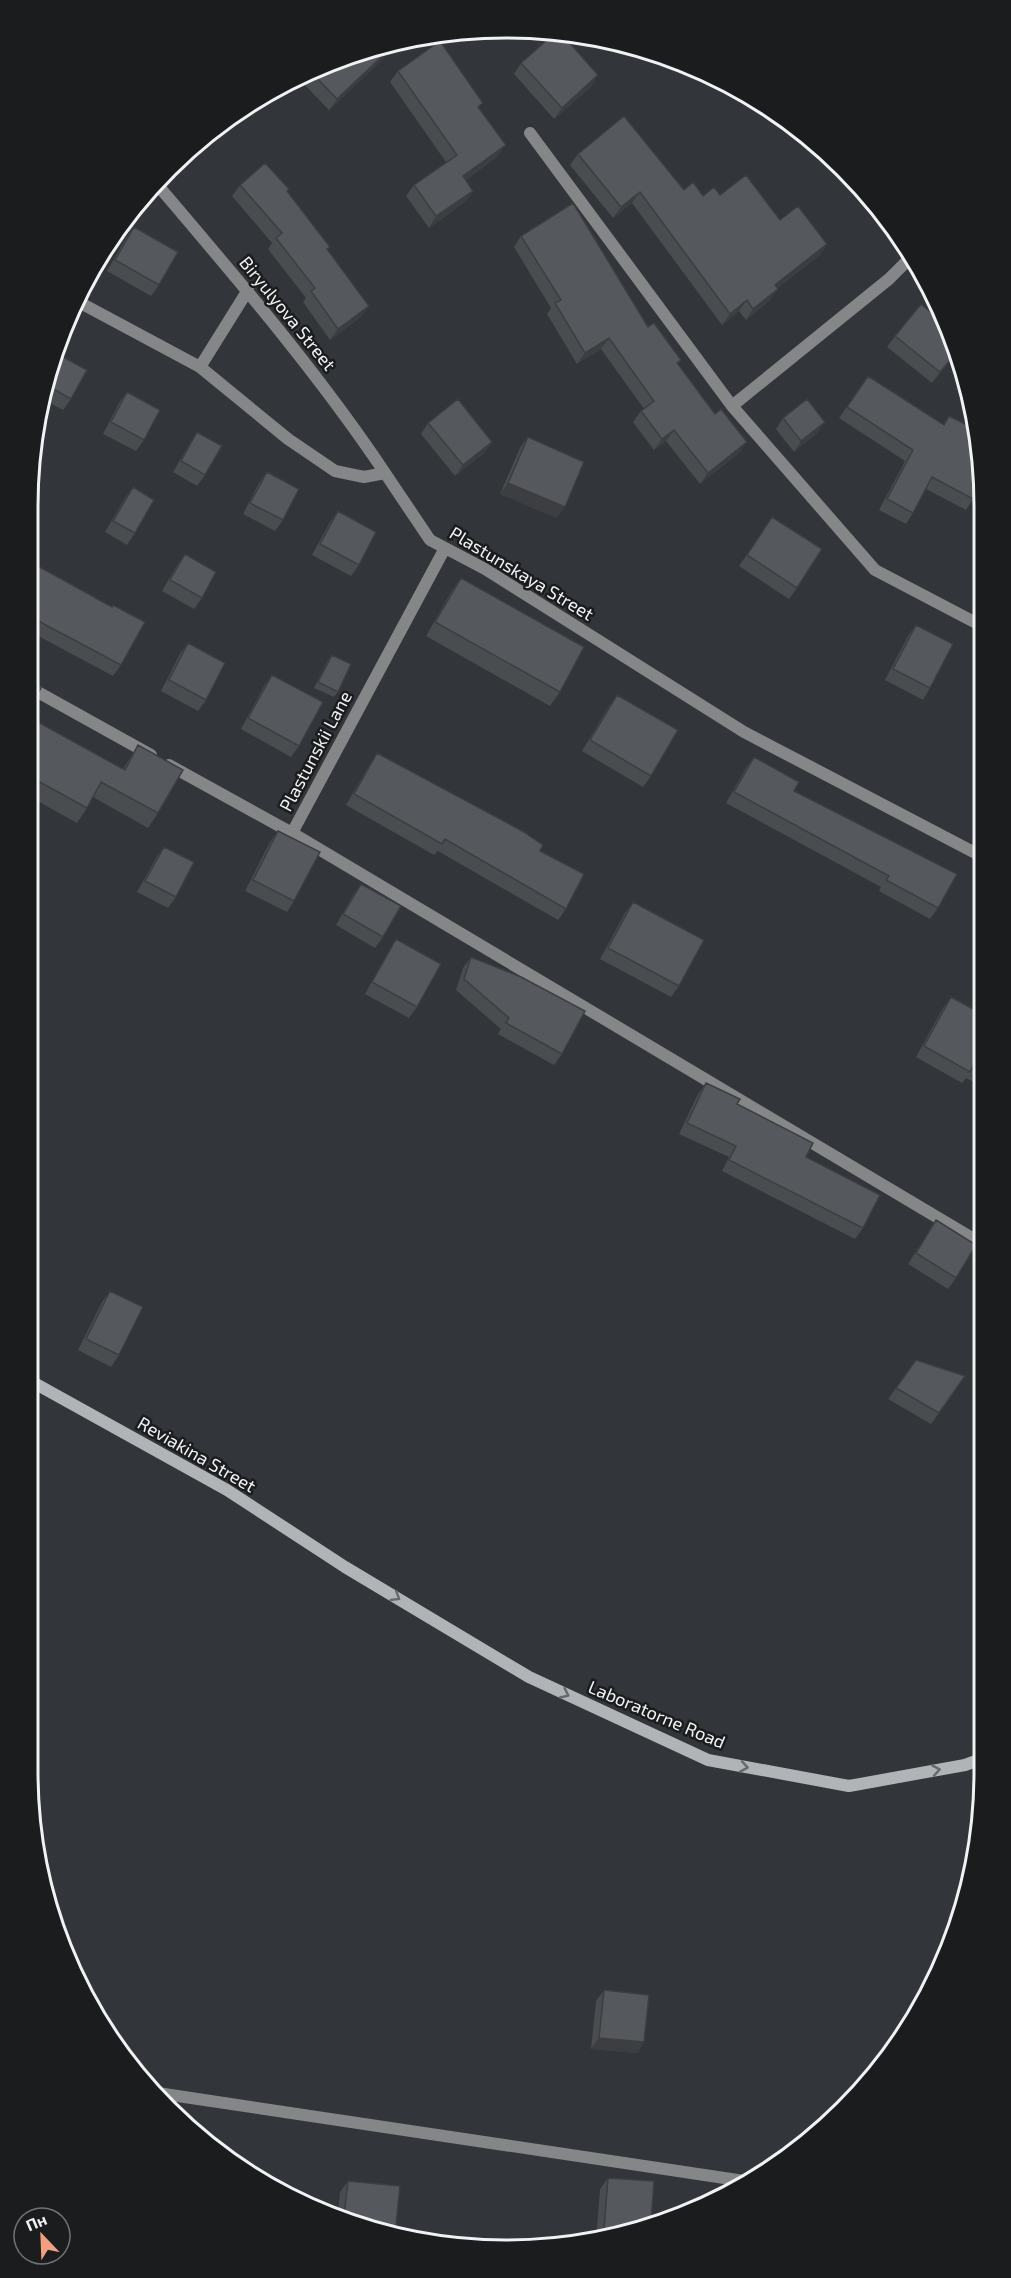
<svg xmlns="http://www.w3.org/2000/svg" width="1011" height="2278" font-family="'Exo 2',sans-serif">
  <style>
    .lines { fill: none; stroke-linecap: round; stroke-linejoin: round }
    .lane { stroke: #848688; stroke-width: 12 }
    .street { stroke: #848688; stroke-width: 12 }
    .secondary { stroke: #b1b4b7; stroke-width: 12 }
    .wall { fill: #494d50 }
    .shaded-wall { fill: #3c3e41 }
    .building { fill: #55595d; stroke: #3c3e41; stroke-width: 1.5 }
    .oneway { stroke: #66686a }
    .labels { text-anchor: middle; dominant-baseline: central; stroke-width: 5; stroke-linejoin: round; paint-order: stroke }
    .street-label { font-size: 18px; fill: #f0f2f4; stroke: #1b1c1e }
    .rim { fill: none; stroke: #f0f2f4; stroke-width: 3 }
  </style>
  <rect width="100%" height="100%" fill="#323539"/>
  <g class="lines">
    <path class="lane" d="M 530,133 L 732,406 L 875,570 L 980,625
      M 200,367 L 248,290
      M 732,406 L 889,279 L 910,258
      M 151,2092 L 751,2182"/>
    <path class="street" d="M 155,182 C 235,276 316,370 385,473
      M 75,300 L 200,367 L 288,439 L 335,471 L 364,477 L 385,473 L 430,540 L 485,569 L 744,732 L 981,856
      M 27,686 L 151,755
      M 169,765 L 292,833 L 445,548
      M 292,833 L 982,1244"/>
    <path class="secondary" d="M 27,1379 L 227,1490 L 345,1567 L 529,1677 L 708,1760 L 849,1786 L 965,1765 L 984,1758"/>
  </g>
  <path class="wall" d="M 384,58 L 329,110 L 297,77 L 322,64 Z
    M 521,63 L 591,87 L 554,119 L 514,74 Z
    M 398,71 L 479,109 L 498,156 L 466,180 L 473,191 L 465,202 L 429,228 L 406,196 L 414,185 L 446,162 L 390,82 Z
    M 578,154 L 684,190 L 703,196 L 720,195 L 780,220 L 827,244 L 820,255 L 777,288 L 770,300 L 746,320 L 739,311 L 722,325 L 632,203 L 613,218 L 570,165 Z
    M 240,185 L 289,189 L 287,192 L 328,250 L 361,317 L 330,340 L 303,302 L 306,298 L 268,249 L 272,243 L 232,196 Z
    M 134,227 L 159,285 L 151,296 L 107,271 L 126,238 Z
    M 521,236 L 648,327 L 681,360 L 678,364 L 739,453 L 700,484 L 666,441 L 654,450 L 633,422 L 641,411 L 644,409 L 601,349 L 577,364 L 547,314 L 551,308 L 514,247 Z
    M 949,327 L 956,354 L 932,383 L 887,347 L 895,336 Z
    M 54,352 L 71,399 L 63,410 L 41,398 Z
    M 860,387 L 943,424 L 949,416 L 973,499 L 966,510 L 926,489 L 913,513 L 906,524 L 879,510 L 905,461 L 839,418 Z
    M 127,392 L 144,440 L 136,451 L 103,434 L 119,403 Z
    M 783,418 L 825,422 L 817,433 L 794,452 L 776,429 Z
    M 428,423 L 492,442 L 484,453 L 455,476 L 421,434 Z
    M 197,432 L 205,475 L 197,486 L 173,472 L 190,443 Z
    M 528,437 L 557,518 L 500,494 L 520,448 Z
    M 267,472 L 283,520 L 275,531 L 243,514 L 259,483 Z
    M 133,487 L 135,533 L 127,545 L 105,532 L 125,498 Z
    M 338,511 L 359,565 L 351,576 L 312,555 L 330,522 Z
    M 772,517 L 797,588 L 789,599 L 739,566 Z
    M 980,546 L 980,559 L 975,556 Z
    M 185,554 L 202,598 L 194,609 L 162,591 L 177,565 Z
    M 27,560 L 111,607 L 121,665 L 113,676 L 27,630 Z
    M 461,578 L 560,692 L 550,706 L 426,636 L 451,592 Z
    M 916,625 L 930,688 L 923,700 L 885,680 L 908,636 Z
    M 188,643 L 206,700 L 198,711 L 161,691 L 180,654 Z
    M 332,655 L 338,692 L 334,697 L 314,688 L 328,660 Z
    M 272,675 L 299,746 L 291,757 L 241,729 L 264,686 Z
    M 617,695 L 651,776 L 643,787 L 582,751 L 609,706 Z
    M 27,716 L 123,769 L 138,745 L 158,813 L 148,828 L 93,797 L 87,808 L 77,823 L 27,795 Z
    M 377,753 L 540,851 L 566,909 L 558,920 L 438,851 L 434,855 L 346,805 L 370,764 Z
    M 754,757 L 938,908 L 930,919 L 879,891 L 881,887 L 726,803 L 746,768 Z
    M 278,831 L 294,901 L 287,912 L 245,891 L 270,842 Z
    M 164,847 L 176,897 L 168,908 L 137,892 L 156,858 Z
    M 361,884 L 383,937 L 375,948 L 336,925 L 353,895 Z
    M 633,902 L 679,986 L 671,997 L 600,959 L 625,913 Z
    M 981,929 L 981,950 L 973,946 Z
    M 396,939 L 417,1007 L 409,1018 L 365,994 L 389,950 Z
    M 471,957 L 562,1054 L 554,1065 L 498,1034 L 501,1029 L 456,990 L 463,968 Z
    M 951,997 L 982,1014 L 982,1087 L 966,1078 L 962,1083 L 916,1057 L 943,1008 Z
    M 706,1083 L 806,1157 L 863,1228 L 855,1239 L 722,1171 L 729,1157 L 679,1134 L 698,1094 Z
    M 936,1220 L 956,1278 L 948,1289 L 908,1264 Z
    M 110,1291 L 119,1355 L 111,1367 L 78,1350 L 102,1302 Z
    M 916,1360 L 965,1376 L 931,1424 L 888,1399 Z
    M 604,1990 L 644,2042 L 637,2053 L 591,2049 L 596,2001 Z
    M 608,2178 L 651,2222 L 601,2241 L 596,2240 L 600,2189 Z
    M 348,2181 L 395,2235 L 338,2214 L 340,2192 Z"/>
  <path class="shaded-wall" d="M 392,47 L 384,58 L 329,110 L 337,99 Z
    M 598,75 L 591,87 L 554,119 L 562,108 Z
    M 506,145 L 498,156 L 456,187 L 463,176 Z
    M 473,191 L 465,202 L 429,228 L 436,216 Z
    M 640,192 L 632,203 L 613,218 L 621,207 Z
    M 827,244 L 820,255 L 767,296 L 775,285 Z
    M 778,289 L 770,300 L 746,320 L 753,309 Z
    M 747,300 L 739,311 L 722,325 L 730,314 Z
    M 369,306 L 361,317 L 330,340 L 338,329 Z
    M 609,338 L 601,349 L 577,364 L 585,353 Z
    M 956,353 L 956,354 L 932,383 L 940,372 Z
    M 825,422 L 817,433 L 794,452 L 801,441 Z
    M 674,430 L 666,441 L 654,450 L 662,439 Z
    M 492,442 L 484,453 L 455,476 L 463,465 Z
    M 747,442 L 739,453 L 700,484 L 708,473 Z
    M 508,483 L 565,507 L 557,518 L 500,494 Z
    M 599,2038 L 644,2042 L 637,2053 L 591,2049 Z
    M 604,2229 L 627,2231 L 601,2241 L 596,2240 Z"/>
  <path class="building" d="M 556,32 L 560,32 L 598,75 L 562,108 L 521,63 Z
    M 440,41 L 483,103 L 478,107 L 506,145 L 463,176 L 473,191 L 436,216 L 414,185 L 457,155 L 398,71 Z
    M 388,43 L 392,47 L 337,99 L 309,70 L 322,64 Z
    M 624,116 L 684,190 L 693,182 L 703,196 L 714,187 L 720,195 L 746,175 L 780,220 L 798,206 L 827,244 L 775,285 L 778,289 L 753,309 L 747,300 L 730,314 L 640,192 L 621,207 L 578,154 Z
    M 265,163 L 289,189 L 287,191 L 330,247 L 327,249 L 369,306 L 338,329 L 311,291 L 315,288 L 276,238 L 282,233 L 240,185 Z
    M 573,203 L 648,327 L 654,323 L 681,360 L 677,363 L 715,414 L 721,409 L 747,442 L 708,473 L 674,430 L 662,439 L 641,411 L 654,401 L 609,338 L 585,353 L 555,303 L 561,300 L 521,236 Z
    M 134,227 L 178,252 L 159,285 L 115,260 Z
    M 921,304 L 949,327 L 956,353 L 940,372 L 895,336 Z
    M 54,352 L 87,370 L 71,399 L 45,384 Z
    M 868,376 L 944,425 L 949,416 L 977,430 L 980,443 L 980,486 L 973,499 L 932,477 L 913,513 L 887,499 L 913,450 L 847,407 Z
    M 127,392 L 160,410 L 144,440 L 111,422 Z
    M 458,399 L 492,442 L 463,465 L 428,423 Z
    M 807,399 L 825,422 L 801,441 L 783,418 Z
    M 197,432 L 222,446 L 205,475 L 181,461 Z
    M 528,437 L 584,462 L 565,507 L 508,483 Z
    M 267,472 L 299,489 L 283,520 L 250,503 Z
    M 133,487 L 154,500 L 135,533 L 113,521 Z
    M 338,511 L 376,532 L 359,565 L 320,544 Z
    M 772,517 L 822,549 L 797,588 L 747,555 Z
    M 27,544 L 30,546 L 27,552 Z
    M 185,554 L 216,572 L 202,598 L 170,580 Z
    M 27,560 L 112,607 L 113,605 L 145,622 L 121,665 L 27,615 Z
    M 461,578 L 584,647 L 560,692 L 435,622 Z
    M 916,625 L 953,644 L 930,688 L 893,669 Z
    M 188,643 L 225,663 L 206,700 L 169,680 Z
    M 332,655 L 351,664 L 338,692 L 318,682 Z
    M 272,675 L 323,702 L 299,746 L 248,718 Z
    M 27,680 L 41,688 L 27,711 Z
    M 617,695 L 678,730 L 651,776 L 590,740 Z
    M 27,716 L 125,770 L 138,745 L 183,770 L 158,813 L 101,782 L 87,808 L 27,775 Z
    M 377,753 L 524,832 L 543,845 L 540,851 L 584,874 L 566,909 L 445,839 L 442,844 L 354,794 Z
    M 754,757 L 799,782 L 794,791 L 957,874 L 938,908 L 886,880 L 889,876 L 734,792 Z
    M 278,831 L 320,852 L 294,901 L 253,880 Z
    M 164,847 L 194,862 L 176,897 L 145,881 Z
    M 361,884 L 401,906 L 383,937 L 343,914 Z
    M 633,902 L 704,940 L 679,986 L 608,948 Z
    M 396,939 L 441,964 L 417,1007 L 372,982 Z
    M 471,957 L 521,977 L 585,1011 L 562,1054 L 506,1023 L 509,1018 L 464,979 Z
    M 951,997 L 982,1014 L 982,1071 L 973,1066 L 970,1072 L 924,1046 Z
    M 706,1083 L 740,1099 L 737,1104 L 813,1143 L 806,1157 L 880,1195 L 863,1228 L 729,1160 L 736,1146 L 687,1123 Z
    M 936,1220 L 976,1245 L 956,1278 L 916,1253 Z
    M 110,1291 L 143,1307 L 119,1355 L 86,1339 Z
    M 916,1360 L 965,1376 L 939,1413 L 896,1388 Z
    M 604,1990 L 649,1995 L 644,2042 L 599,2038 Z
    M 608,2178 L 654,2181 L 651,2222 L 627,2231 L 604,2229 Z
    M 348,2181 L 400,2186 L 395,2235 L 344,2216 Z"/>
  <defs><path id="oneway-chevron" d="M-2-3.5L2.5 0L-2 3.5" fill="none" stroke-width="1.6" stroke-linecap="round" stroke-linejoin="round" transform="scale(1.5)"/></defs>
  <g class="oneway">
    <use href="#oneway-chevron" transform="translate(396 1597) rotate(31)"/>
    <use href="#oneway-chevron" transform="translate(565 1694) rotate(25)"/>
    <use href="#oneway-chevron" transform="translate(744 1767) rotate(10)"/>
    <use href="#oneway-chevron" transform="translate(936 1770) rotate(-10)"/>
  </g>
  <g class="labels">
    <g class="street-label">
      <text transform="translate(288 313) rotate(51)">Biryulyova Street</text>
      <text transform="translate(522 573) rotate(31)">Plastunskaya Street</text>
      <text transform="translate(315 751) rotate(-62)">Plastunskii Lane</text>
      <text transform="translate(197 1454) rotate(30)">Reviakina Street</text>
      <text transform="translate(657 1714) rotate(23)">Laboratorne Road</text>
    </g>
  </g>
  <path d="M0 0H1011V2278H0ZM506 38H506A468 468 0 0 1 974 506V1772A468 468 0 0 1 506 2240H506A468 468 0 0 1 38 1772V506A468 468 0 0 1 506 38Z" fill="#1b1c1e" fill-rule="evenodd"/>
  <path class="rim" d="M506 38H506A468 468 0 0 1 974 506V1772A468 468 0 0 1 506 2240H506A468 468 0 0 1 38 1772V506A468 468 0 0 1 506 38Z"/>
  <g transform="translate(42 2236) rotate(337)"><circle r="28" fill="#1b1c1e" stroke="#707274" stroke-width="1.5"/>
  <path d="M0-4.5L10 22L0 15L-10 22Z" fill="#f39f82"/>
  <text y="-9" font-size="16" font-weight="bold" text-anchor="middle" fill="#f0f2f4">Пн</text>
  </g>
</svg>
